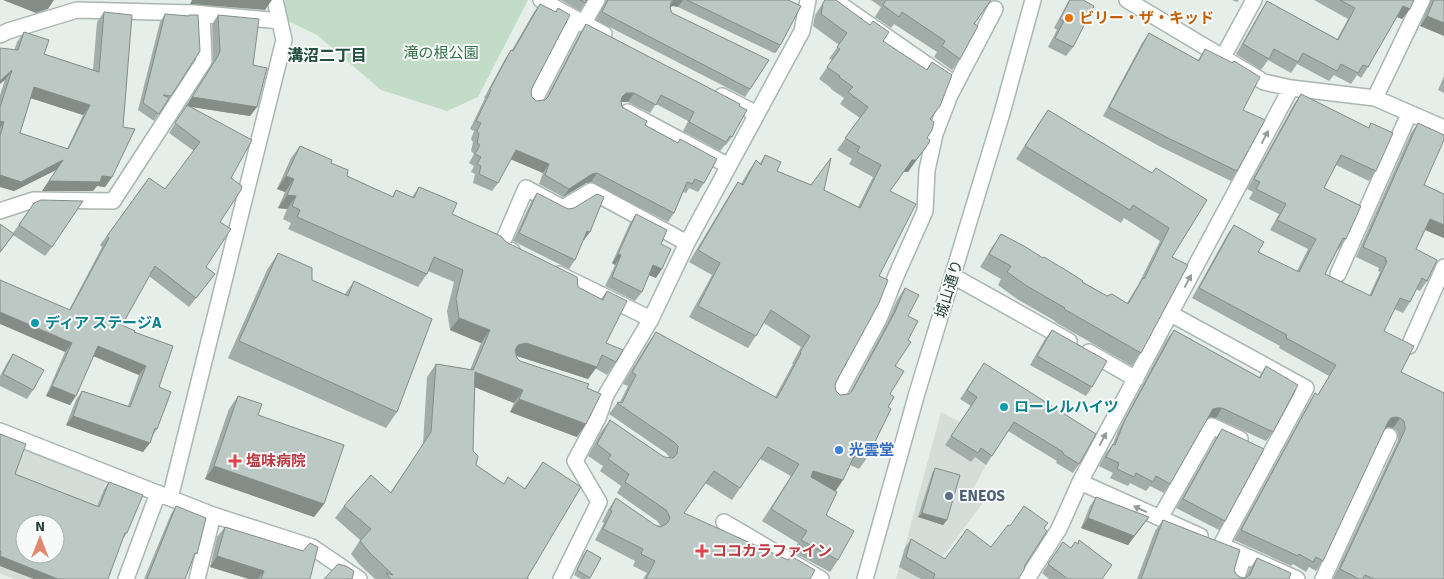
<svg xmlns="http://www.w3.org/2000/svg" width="1444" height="579" font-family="Signika,'Noto Sans JP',sans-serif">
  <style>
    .built { fill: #d5ddd9; fill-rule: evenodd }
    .green { fill: #c2dcc8 }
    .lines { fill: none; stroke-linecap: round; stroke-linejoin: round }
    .minor-casing { stroke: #a9b6b1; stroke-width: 18 }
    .minor { stroke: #fff; stroke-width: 15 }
    .wall { fill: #a2aca8; fill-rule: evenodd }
    .shaded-wall { fill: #848c88 }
    .building { fill: #bcc8c3; stroke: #848c88; fill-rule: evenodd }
    .oneway { fill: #939e9b }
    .food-dot { fill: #e8710a; stroke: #f7faf8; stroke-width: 2 }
    .culture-dot { fill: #0f9aa8; stroke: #f7faf8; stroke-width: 2 }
    .shop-dot { fill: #3f7fe0; stroke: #f7faf8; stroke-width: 2 }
    .health-dot { fill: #e0444e; stroke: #f7faf8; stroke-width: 2 }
    .service-dot { fill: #5c6f8a; stroke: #f7faf8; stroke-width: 2 }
    .labels { text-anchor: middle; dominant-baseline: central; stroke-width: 4; stroke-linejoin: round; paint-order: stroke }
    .food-label { font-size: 15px; font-weight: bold; fill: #c56008; stroke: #f7faf8; text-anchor: start }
    .park-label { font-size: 15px; fill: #357149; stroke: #f7faf8 }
    .street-label { font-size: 15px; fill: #273e37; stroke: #f7faf8 }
    .culture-label { font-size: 15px; font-weight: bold; fill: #0d838f; stroke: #f7faf8; text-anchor: start }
    .shop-label { font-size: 15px; font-weight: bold; fill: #366cbe; stroke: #f7faf8; text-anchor: start }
    .health-label { font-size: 15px; font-weight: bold; fill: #be3a42; stroke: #f7faf8; text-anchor: start }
    .service-label { font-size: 15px; font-weight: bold; fill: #4e5e75; stroke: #f7faf8; text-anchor: start }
    .neighbourhood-label { font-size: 16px; font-weight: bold; fill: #254e42; stroke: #f7faf8 }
  </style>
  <rect width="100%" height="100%" fill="#e6eeea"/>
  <path class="built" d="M 941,412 L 960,422 L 997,447 L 986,465 L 972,491 L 985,500 L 926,579 L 896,579 Z
    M 0,440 L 106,482 L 68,579 L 14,579 L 0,573 ZM 25,524 L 55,524 L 55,554 L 25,554 Z"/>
  <path class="green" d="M 279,0 L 528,0 L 478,97 L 447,111 L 381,90 L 317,35 L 286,20 Z"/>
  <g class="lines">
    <g class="minor-casing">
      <path id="minor" d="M 541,0 L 604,34
        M 834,0 L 946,78
        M 1127,0 L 1264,82 L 1291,88 L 1375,98 L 1444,128
        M 583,24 L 597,0
        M 0,35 L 8,31 L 77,10 L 194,13 L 280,21
        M 1223,57 L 1254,0
        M 722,96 L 757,114
        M 1375,98 L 1422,0
        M 534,101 L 576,20
        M 628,112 L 729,166
        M 0,211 L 33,200 L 113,201 L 204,61 L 202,14
        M 512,251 L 501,246 L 526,188 L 563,208 L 591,191 L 687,243
        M 559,274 L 651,319
        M 1338,274 L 1409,114
        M 953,276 L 1069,341
        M 1171,314 L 1306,388 L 1221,545
        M 1409,346 L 1444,267
        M 1089,352 L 1136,379
        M 836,398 L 879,319 L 896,276 L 925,211 L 927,170 L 935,134 L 950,95 L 995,9
        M 0,431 L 213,515 L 312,547 L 359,579
        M 1080,482 L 1200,536
        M 170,498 L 284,40 L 275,0
        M 1160,518 L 1212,426 L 1240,439
        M 724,522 L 821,579
        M 1221,545 L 1297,579
        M 126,579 L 158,493
        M 197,579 L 213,515
        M 561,579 L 599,502 L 575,461 L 598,418 L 606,395 L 651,319 L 687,243 L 802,31 L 808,0
        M 865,579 L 917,393 L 1002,113 L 1033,0
        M 1027,579 L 1059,529 L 1080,482 L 1291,88
        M 1236,579 L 1244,556
        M 1323,579 L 1389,436"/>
    </g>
    <use href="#minor" class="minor"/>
  </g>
  <path class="wall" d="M 561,0 L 587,0 L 580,11 Z
    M 606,0 L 788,0 L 781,44 L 776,52 L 774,53 L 678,7 L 673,6 L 671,7 L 670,8 L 672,13 L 676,15 L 769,60 L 745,97 L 596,20 Z
    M 825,0 L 883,41 L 926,70 L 932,62 L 930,119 L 927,138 L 908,172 L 903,172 L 890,191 L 879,276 L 835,386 L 836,391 L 840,395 L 849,394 L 887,323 L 897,300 L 905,288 L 908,316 L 908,340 L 895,366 L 888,407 L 867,458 L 859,469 L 850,465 L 835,491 L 826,515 L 838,560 L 830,572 L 793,552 L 798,543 L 762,521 L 791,476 L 760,459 L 732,500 L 705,483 L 684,513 L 810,579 L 643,579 L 647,573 L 633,566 L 635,561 L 595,540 L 604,523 L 602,522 L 608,510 L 616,498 L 655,525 L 661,526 L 660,525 L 657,521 L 617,493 L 621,486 L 600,471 L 603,466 L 588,456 L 601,432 L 610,420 L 664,457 L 670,458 L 666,453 L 609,414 L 618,402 L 620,402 L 628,386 L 623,384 L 648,343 L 656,332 L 775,397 L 793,364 L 792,364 L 801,347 L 764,323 L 748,348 L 689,317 L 712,275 L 689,262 L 730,194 L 738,182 L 741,184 L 748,172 L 756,160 L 760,163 L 765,155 L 777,171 L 824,190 L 858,207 L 873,177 L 849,164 L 852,159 L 837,150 L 860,118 L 840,104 L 844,98 L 831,89 L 831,88 L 819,79 L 832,60 L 829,59 L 839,45 L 813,26 L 815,15 Z
    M 871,0 L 991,0 L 974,24 L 960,59 L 952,70 L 934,57 L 937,52 L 894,24 L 891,28 L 875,17 L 881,7 Z
    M 1069,0 L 1083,0 L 1073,47 L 1066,56 L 1048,47 L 1057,30 L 1054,28 Z
    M 1232,0 L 1239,0 L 1237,2 Z
    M 1314,0 L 1414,0 L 1410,9 L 1402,19 L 1397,17 L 1368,67 L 1361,78 L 1357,75 L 1351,84 L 1334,75 L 1329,81 L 1297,64 L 1291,73 L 1268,60 L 1261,70 L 1236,54 L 1260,12 L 1267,1 L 1337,39 L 1348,19 Z
    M 1431,0 L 1444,0 L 1420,26 Z
    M 540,4 L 555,12 L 558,8 L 531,92 L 532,97 L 536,101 L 545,100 L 580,33 L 586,24 L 739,106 L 732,137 L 726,145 L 725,145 L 720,151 L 683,131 L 688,121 L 656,104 L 650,113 L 628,102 L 621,102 L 622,107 L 645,125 L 678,143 L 680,139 L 704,183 L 698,192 L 689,188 L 686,193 L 683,192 L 674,213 L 668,222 L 591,182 L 586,183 L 563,197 L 539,184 L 543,173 L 511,159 L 498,183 L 492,191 L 473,183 L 475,174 L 471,172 L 474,166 L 469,163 L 474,154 L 471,151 L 473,142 L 471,139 L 474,131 L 470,129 L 485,98 L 484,98 L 505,59 L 511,50 L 512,50 L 534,12 Z
    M 104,12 L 112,177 L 105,187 L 97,186 L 93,191 L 42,191 L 56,170 L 14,191 L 0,187 L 0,95 L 17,42 L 24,32 L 44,54 L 93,70 L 97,22 ZM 31,98 L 83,115 L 67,149 L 20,133 Z
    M 165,14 L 200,51 L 154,121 L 138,110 L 160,22 Z
    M 218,15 L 253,65 L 257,107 L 250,116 L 191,107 L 231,178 L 220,222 L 206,267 L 215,274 L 208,283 L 189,307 L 149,276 L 122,325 L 134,332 L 159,387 L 157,429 L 152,437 L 143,452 L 66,425 L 76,400 L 82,391 L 128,406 L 139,375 L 93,356 L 70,405 L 46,396 L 65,352 L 69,310 L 102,247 L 100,245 L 149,178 L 165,189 L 194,151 L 169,133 L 212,66 L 213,61 L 212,24 Z
    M 1149,33 L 1198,60 L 1205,49 L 1243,110 L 1237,171 L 1231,181 L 1161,147 L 1103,116 L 1142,43 Z
    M 1444,76 L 1444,93 L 1438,90 Z
    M 1301,94 L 1368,128 L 1371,123 L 1376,171 L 1369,181 L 1336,165 L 1324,188 L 1346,239 L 1339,249 L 1338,249 L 1325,274 L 1369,296 L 1380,272 L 1378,271 L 1379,268 L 1356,257 L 1411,133 L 1418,123 L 1424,185 L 1444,194 L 1444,238 L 1425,230 L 1416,249 L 1427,281 L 1420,291 L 1416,289 L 1410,302 L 1403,313 L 1394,309 L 1384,331 L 1401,372 L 1444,579 L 1333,579 L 1398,440 L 1398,436 L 1397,431 L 1393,428 L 1389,427 L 1385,428 L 1323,561 L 1316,571 L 1309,567 L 1306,572 L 1293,564 L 1291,566 L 1234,540 L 1308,404 L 1315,393 L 1318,395 L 1329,376 L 1279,348 L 1280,346 L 1192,298 L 1227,235 L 1234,225 L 1258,252 L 1297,271 L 1308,249 L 1270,230 L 1279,214 L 1249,199 L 1253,192 L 1247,189 L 1294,104 Z
    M 1048,110 L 1152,173 L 1207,200 L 1172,257 L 1141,353 L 1132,366 L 1055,322 L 1055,321 L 1017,299 L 998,285 L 1001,279 L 980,267 L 992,247 L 1001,234 L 1107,296 L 1127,303 L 1138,285 L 1160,241 L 1124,218 L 1121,223 L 1016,159 L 1039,123 Z
    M 300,146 L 331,163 L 347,176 L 392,197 L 396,190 L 412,197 L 419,187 L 452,214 L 506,242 L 578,287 L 601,299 L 607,291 L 606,343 L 616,362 L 607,375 L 595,368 L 588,379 L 517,356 L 516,356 L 517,358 L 520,361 L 587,388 L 577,437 L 510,412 L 514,403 L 475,387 L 473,451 L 476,465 L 504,484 L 524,489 L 543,462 L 527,578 L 529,579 L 375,579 L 360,565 L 351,554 L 360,540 L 335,518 L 344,506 L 390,493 L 423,445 L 427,377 L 436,364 L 470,370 L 481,343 L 450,330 L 447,311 L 454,282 L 428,271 L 427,274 L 418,287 L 288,229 L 291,223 L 283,219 L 287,209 L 278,208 L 285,192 L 277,189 L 291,158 Z
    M 537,193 L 584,240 L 583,240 L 575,260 L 569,269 L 513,241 L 531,202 Z
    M 34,203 L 52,247 L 45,256 L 13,235 L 0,253 L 0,224 L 13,233 Z
    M 636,214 L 661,244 L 656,278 L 649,275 L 642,292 L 635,301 L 605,286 L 615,265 L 612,263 L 630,223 Z
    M 278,253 L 312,280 L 345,294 L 354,281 L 397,412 L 386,428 L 228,358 L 267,270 Z
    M 1052,330 L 1092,387 L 1086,396 L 1030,365 L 1045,339 Z
    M 1174,330 L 1259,377 L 1266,366 L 1273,432 L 1266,441 L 1216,418 L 1211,417 L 1208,418 L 1170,484 L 1164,493 L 1150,486 L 1146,491 L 1130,483 L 1128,486 L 1110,478 L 1113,473 L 1099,466 L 1106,453 L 1113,444 L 1118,431 L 1167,339 Z
    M 13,354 L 33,390 L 27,399 L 0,386 L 0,376 L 7,363 Z
    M 978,372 L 1079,464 L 1073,473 L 1056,463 L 1057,461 L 1008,431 L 986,465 L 975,457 L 971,462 L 945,445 L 971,406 L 960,399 Z
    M 238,396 L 258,415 L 324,504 L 314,517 L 205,479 L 229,409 Z
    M 1222,429 L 1225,521 L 1219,530 L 1176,508 L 1216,438 Z
    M 0,434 L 15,474 L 97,506 L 104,489 L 109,482 L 127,533 L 124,537 L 34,579 L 0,566 Z
    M 935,468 L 947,520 L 943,525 L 918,517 L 932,473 Z
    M 1096,497 L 1149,517 L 1128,545 L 1081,528 L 1090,506 Z
    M 176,506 L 192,561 L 185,579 L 144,579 L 171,514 Z
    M 1163,520 L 1234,570 L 1236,574 L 1240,577 L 1245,578 L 1246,577 L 1250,568 L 1257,558 L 1289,579 L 1137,579 L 1155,531 Z
    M 1010,526 L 1044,528 L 1018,579 L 921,579 L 899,567 L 905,548 L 911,539 L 945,559 L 991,547 Z
    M 225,527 L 310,579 L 249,579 L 210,567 L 217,537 Z
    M 1079,540 L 1112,565 L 1102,579 L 1049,579 L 1042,573 L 1063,542 L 1071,548 L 1077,544 Z
    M 587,550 L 601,558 L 589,579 L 581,579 L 574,575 L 583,555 Z"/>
  <path class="shaded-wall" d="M 3,0 L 54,0 L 48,9 L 36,13 Z
    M 192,0 L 272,0 L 265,10 L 190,4 Z
    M 674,0 L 683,0 L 678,7 L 673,6 L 668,8 Z
    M 1403,6 L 1410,9 L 1402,19 L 1395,16 Z
    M 1427,16 L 1444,23 L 1444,36 L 1420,26 Z
    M 781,44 L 776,52 L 774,53 L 780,45 Z
    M 12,70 L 5,80 L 0,84 L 0,81 Z
    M 34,87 L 90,105 L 83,115 L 27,97 Z
    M 626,93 L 634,93 L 628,102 L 619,102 L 622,97 Z
    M 192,97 L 257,107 L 250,116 L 186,106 Z
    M 0,121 L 4,122 L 0,128 Z
    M 929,143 L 908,172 L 903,172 L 912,160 Z
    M 516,150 L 549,164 L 543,173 L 510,159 Z
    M 63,160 L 56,170 L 14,191 L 0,187 L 0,175 Z
    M 597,173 L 591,182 L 586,183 L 563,197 L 569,189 L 592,174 Z
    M 102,176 L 112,177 L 105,187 L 97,186 L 93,191 L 42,191 L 49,181 Z
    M 286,176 L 294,179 L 285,192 L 277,189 Z
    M 287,195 L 296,196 L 287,209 L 278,208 Z
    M 1430,219 L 1444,225 L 1444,238 L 1423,229 Z
    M 587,231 L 590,232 L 584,240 L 582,239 Z
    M 618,254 L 621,255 L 615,265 L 612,263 Z
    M 653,265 L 662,269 L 656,278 L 647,274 Z
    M 0,312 L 72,343 L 65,352 L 0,324 Z
    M 459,318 L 490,330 L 481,343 L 450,330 Z
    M 526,343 L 597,367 L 588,379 L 517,356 L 509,358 L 518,345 Z
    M 98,346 L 146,366 L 139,375 L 91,355 Z
    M 475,372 L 523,390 L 514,403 L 467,384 Z
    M 52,386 L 76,396 L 70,405 L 46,396 Z
    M 519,399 L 586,424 L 577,437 L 510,412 Z
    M 1217,408 L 1222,408 L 1216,418 L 1211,417 L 1207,418 L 1213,409 Z
    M 73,416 L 150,443 L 143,452 L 66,425 Z
    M 1396,417 L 1400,418 L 1393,428 L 1389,427 L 1384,428 L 1391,418 Z
    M 214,466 L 324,504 L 314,517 L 205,479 Z
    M 813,471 L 843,480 L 835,492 L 805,483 Z
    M 922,513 L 947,520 L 943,525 L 918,517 Z
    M 1149,517 L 1128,545 L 1081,528 L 1088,518 Z
    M 0,556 L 58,579 L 34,579 L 0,566 Z
    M 217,556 L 264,571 L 258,579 L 249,579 L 210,567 Z"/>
  <path class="building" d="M 580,0 L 587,0 L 585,3 Z
    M 608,0 L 674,0 L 671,2 L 670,8 L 672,13 L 676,15 L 769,60 L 750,89 L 602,12 Z
    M 687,0 L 788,0 L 801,6 L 781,44 L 780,45 Z
    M 825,0 L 836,0 L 870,25 L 873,21 L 889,32 L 883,41 L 927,70 L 932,62 L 952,75 L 940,106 L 930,119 L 934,122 L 932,130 L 927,138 L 930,140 L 929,143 L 916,160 L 912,160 L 890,191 L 916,204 L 879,276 L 888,280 L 879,303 L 836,382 L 835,386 L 836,391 L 840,395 L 849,394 L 852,391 L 895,312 L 905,288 L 919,295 L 908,316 L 918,321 L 908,340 L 911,342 L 895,366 L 904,371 L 890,394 L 894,397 L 888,407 L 891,409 L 867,458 L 856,452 L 843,480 L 813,471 L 811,477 L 837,492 L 826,515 L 854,531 L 838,560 L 801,540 L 807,531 L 771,509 L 799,464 L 768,447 L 740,488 L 714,471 L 684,513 L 788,560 L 791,556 L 815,570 L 810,579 L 646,579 L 655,561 L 641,554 L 643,549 L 603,529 L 612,511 L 610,510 L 616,498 L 655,525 L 660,527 L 665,525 L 668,522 L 670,518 L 668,513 L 666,510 L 625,482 L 629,474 L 608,459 L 611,455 L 597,444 L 610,420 L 664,457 L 673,458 L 677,454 L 678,446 L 674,442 L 617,403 L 618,402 L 622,403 L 636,375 L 632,372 L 656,332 L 777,398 L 801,353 L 800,352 L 810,336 L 771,310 L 756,336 L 698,306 L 720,263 L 698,250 L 738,182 L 743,185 L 756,160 L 761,165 L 765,155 L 781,162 L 777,171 L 811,185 L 831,158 L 824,190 L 860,208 L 881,165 L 857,152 L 860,147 L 845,138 L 868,107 L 848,92 L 853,87 L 839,77 L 840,76 L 827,67 L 840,49 L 837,47 L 847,33 L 821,14 L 823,3 Z
    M 886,0 L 991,0 L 974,24 L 978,26 L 960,59 L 942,46 L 945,41 L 902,12 L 899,17 L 883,5 Z
    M 1070,0 L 1083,0 L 1094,6 L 1073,47 L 1055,38 L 1064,21 L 1060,19 Z
    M 1340,0 L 1414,0 L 1410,9 L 1403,6 L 1368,67 L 1363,65 L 1358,73 L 1341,64 L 1337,71 L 1303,53 L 1298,62 L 1274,49 L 1269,59 L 1243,44 L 1267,1 L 1338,40 L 1355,8 Z
    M 1434,0 L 1444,0 L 1444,23 L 1427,16 Z
    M 540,4 L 556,12 L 558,8 L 570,15 L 532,88 L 531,92 L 532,97 L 536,101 L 545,100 L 548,97 L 586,24 L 740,104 L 739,106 L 747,110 L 732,137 L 730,136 L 726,142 L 689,122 L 694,112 L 661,95 L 656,105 L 634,93 L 626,93 L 622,97 L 621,101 L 622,107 L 647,121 L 645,125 L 678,143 L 680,139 L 717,159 L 704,183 L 695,179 L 692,184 L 687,182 L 674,213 L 597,173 L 592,174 L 569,189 L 545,175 L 549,164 L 516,150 L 498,183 L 479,174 L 481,166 L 477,164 L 481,157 L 475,154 L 480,145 L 477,143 L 479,134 L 477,131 L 481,123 L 476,121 L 491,90 L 490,89 L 511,50 L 513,51 Z
    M 104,12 L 132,15 L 123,127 L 135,129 L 112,177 L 102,176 L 100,182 L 49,181 L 63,160 L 21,182 L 0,175 L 0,136 L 4,122 L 0,121 L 0,107 L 12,70 L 0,81 L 0,48 L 18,50 L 24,32 L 49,40 L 44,54 L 99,72 ZM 34,87 L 90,105 L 68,149 L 20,133 Z
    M 165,14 L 189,16 L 189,15 L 198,15 L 200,51 L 171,96 L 163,95 L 169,98 L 159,114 L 143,103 Z
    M 218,15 L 259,19 L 253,65 L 267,68 L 257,107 L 192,97 L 218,56 L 220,51 Z
    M 1149,33 L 1199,61 L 1205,49 L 1233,63 L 1234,61 L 1260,77 L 1243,110 L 1265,120 L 1237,171 L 1168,138 L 1109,107 Z
    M 1301,94 L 1369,128 L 1371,123 L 1393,133 L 1376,171 L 1341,155 L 1324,188 L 1361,206 L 1346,239 L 1343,238 L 1325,274 L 1371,296 L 1387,261 L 1385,261 L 1386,258 L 1363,247 L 1418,123 L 1444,135 L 1444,140 L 1424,185 L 1444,194 L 1444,225 L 1430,219 L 1416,249 L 1437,260 L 1427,281 L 1422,278 L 1410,302 L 1400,298 L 1384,331 L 1414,346 L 1401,372 L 1444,393 L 1444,579 L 1374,579 L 1365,575 L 1363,579 L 1359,579 L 1340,569 L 1405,430 L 1405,426 L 1404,421 L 1400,418 L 1396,417 L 1391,418 L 1388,422 L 1323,561 L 1316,557 L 1313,562 L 1299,554 L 1298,556 L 1241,530 L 1315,393 L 1318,395 L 1336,365 L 1286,338 L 1287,335 L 1199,288 L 1234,225 L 1264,242 L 1258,252 L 1299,272 L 1316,239 L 1277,220 L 1286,204 L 1256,189 L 1260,182 L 1254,179 Z
    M 187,105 L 252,140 L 231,178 L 242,186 L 241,190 L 220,222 L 231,229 L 206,267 L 215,274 L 196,298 L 155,266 L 122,325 L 135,331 L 134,332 L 173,346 L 159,387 L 171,392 L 157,429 L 155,428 L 150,443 L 73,416 L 82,391 L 130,407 L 146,366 L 98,346 L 76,396 L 52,386 L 72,343 L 0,312 L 0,280 L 70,310 L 109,238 L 107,236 L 149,178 L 165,189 L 200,142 L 175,123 Z
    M 1048,110 L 1152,173 L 1156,168 L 1207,200 L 1172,257 L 1188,265 L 1141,353 L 1064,309 L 1065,308 L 1027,286 L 1007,272 L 1011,266 L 989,254 L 1001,234 L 1024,246 L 1043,258 L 1044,257 L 1069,272 L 1083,281 L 1082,282 L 1107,296 L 1112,294 L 1128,304 L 1143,278 L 1144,279 L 1169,228 L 1133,205 L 1130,210 L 1025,146 Z
    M 300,146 L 332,160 L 331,163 L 348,170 L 347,176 L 393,197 L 396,190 L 414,198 L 419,187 L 457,203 L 452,214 L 501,236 L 506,242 L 577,277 L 578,287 L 603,300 L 607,291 L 627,301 L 606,343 L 623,350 L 616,362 L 602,355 L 597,367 L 526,343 L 518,345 L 515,350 L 517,358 L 520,361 L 589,384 L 587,388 L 601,394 L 586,424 L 519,399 L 523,390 L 475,372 L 473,451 L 478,456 L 476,465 L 504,484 L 508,477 L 525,489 L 543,462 L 581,487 L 527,578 L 529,579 L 391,579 L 386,573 L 393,575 L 369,552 L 360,541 L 371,529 L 344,506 L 371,475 L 391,493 L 431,432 L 436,364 L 473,370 L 490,330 L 459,318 L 456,298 L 463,270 L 434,257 L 427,274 L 297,217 L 300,210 L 292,206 L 296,196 L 287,195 L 294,179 L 286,176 Z
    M 537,193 L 568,209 L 574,208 L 597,194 L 604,197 L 590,232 L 587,231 L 575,260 L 519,233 Z
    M 41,200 L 83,201 L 52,247 L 19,225 L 34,203 Z
    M 636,214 L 667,230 L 661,244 L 671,249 L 662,269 L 653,265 L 642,292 L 612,277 L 621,255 L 618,254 Z
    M 0,224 L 14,234 L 0,252 Z
    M 278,253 L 312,268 L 312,280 L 348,296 L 354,281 L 432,319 L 397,412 L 239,341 Z
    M 1052,330 L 1107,361 L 1092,387 L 1037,356 Z
    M 1174,330 L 1260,378 L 1266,366 L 1298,385 L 1273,432 L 1222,408 L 1217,408 L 1213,409 L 1170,484 L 1156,476 L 1153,482 L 1136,473 L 1134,477 L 1117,469 L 1119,463 L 1106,457 L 1113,444 L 1115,445 L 1124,422 Z
    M 13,354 L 44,370 L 33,390 L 3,374 Z
    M 984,363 L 1096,434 L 1079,464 L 1063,454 L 1063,452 L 1014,422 L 992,456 L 981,448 L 978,453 L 951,436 L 977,397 L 967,390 Z
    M 238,396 L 262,404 L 258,415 L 344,445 L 324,504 L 214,466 Z
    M 1222,429 L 1264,449 L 1225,521 L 1183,499 Z
    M 0,434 L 26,444 L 15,474 L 99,507 L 109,482 L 143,495 L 127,533 L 125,533 L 108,579 L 58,579 L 0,556 L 1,552 L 0,551 ZM 25,524 L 55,524 L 55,554 L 25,554 Z
    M 935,468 L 960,475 L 947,520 L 922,513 Z
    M 1096,497 L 1149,517 L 1134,536 L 1088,518 Z
    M 176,506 L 206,518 L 197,554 L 195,553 L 185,579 L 147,579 Z
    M 1024,506 L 1048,523 L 1044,528 L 1047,531 L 1025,565 L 1024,570 L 1018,579 L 933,579 L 935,574 L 906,557 L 911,539 L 945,559 L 967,529 L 991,547 L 1008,525 L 1010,526 Z
    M 1163,520 L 1240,550 L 1234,570 L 1236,574 L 1240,577 L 1245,578 L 1250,575 L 1257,558 L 1291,573 L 1289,579 L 1141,579 Z
    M 225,527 L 303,551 L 310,543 L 318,547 L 310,579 L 261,579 L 264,571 L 217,556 Z
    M 1079,540 L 1112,565 L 1102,579 L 1068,579 L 1048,564 L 1063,542 L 1071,548 L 1075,542 L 1078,544 Z
    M 587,550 L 601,558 L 590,578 L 577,570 Z
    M 338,564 L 346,566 L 354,571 L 352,579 L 324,579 Z"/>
  <defs><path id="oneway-solid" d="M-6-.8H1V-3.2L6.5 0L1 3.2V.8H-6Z" transform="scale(1.25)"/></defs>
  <g class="oneway">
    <use href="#oneway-solid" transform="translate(1265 137) rotate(-62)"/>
    <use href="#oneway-solid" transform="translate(1188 281) rotate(-62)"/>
    <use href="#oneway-solid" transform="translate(1103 439) rotate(-62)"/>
    <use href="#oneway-solid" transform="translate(1140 509) rotate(-156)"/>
  </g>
  <circle class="food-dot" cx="1069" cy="18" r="5"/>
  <g class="culture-dot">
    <circle cx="35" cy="323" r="5"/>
    <circle cx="1004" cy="407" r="5"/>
  </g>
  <circle class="shop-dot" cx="839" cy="450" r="5"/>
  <g class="health-dot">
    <path d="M232.5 453.5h5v5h5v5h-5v5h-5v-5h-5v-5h5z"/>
    <path d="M699.5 543.5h5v5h5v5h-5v5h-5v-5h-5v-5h5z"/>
  </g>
  <circle class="service-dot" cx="949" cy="496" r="5"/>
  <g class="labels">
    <g class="food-label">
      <text x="1079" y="18">ビリー・ザ・キッド</text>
    </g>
    <g class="park-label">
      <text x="441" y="53">滝の根公園</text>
    </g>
    <g class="street-label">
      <text transform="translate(949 289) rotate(-73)">城山通り</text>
    </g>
    <g class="culture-label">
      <text x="45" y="323">ディア ステージA</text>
      <text x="1014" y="407">ローレルハイツ</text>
    </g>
    <g class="shop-label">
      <text x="849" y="450">光雲堂</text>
    </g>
    <g class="health-label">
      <text x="246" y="461">塩味病院</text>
      <text x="712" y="551">ココカラファイン</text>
    </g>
    <g class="service-label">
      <text x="959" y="496">ENEOS</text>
    </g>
    <g class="neighbourhood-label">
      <text x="327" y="56">溝沼二丁目</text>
    </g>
  </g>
  <g transform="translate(40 539)"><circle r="24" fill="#f7faf8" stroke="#a4afab"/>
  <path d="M0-4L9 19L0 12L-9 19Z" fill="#e3856f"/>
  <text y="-8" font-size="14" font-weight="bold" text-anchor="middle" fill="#273e37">N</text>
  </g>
</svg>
